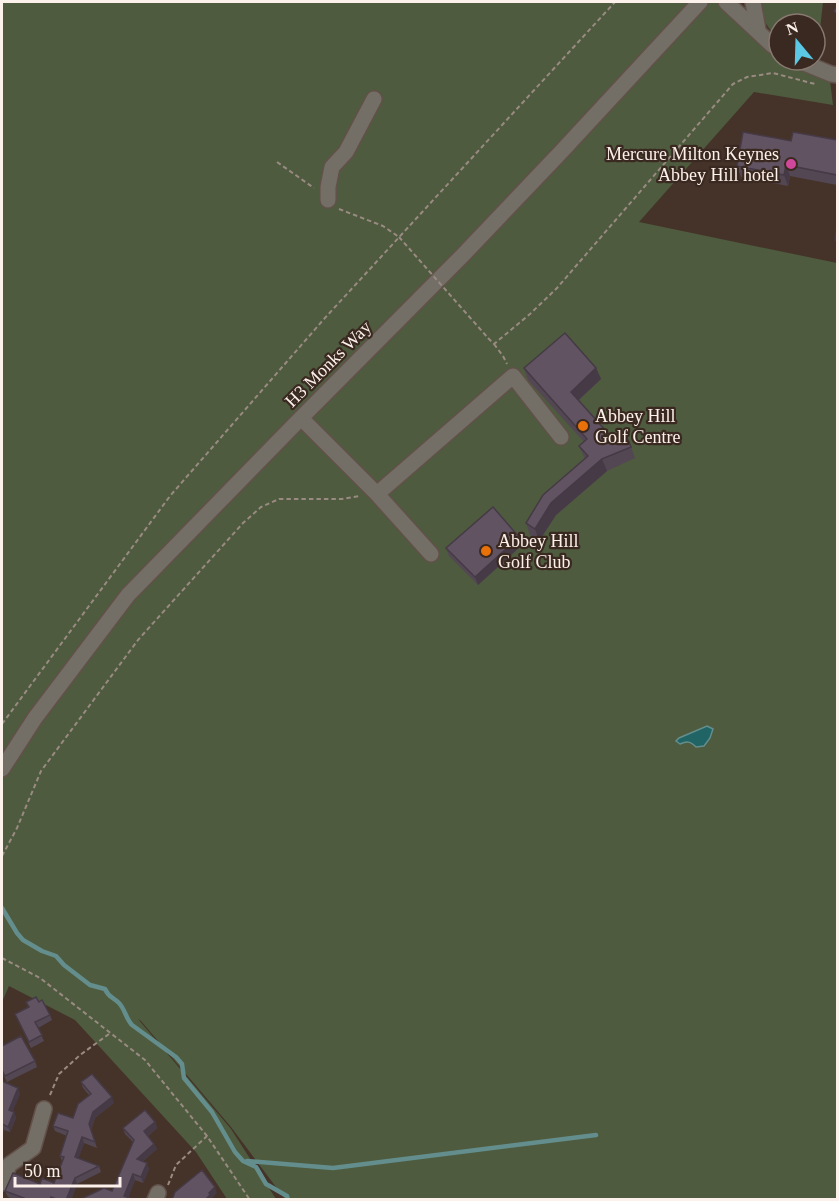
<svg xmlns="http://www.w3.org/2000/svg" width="839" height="1201" font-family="'Times New Roman',serif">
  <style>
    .green { fill: #4e5b3e }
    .water { fill: #216465; stroke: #638e8d; stroke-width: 1.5 }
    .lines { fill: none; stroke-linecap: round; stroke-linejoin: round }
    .stream { stroke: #638e8d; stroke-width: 4.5 }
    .minor-casing { stroke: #625149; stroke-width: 18 }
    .path { stroke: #998a82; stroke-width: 2; stroke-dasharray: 4.5 3; stroke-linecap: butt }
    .minor { stroke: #736e66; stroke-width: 15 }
    .path-bridge { stroke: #998a82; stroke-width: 2; stroke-dasharray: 4.5 3; stroke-linecap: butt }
    .wall { fill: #544754 }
    .shaded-wall { fill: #453a45 }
    .building { fill: #625362; stroke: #453a45; stroke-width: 1.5 }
    .hotel-dot { fill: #d1479c; stroke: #3a2920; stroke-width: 2 }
    .food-dot { fill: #e8710a; stroke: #3a2920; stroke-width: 2 }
    .labels { text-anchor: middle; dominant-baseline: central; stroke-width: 4.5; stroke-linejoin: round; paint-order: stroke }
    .poi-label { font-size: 18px; fill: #fdf1eb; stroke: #3a2920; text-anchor: start }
    .street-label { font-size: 18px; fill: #fdf1eb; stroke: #3a2920 }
  </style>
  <rect width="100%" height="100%" fill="#45332a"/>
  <path class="green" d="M 2,2 L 726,2 L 779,49 L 779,60 L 797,60 L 830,81 L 833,105 L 754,92 L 639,222 L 837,263 L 837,1199 L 285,1199 L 231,1127 L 141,1021 L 138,1019 L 231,1129 L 276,1199 L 227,1199 L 196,1152 L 75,1020 L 9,986 L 2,1002 Z
    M 758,2 L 823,2 L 819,39 L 815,43 L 815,24 L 779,24 L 779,38 C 766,28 762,17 758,2 Z"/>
  <path class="water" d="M 707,726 L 713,729 L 710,738 L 704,746 L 696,747 C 690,741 687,741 680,744 L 676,741 L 679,738 Z"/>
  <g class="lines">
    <path class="stream" d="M 2,908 L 17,933 L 23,940 L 42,951 L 56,956 L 64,965 L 90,985 L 105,989 C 109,998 113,997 119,1003 C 125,1009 126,1019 132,1025 L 176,1057 L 182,1064 L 184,1078 L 212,1112 L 235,1152 L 243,1161 L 256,1167 L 266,1184 L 287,1196 L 288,1200
      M 247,1161 L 333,1168 L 596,1135"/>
    <g class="minor-casing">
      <path id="minor" d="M 726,2 L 772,45 L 779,49
        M 753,2 L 758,30
        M 797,60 L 831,74 L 838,75
        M 328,200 L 328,187 L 332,167 L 346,152 L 374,99
        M 301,418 L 377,494 L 513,376 L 561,437
        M 377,494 L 431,554
        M 2,769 L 35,718 L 128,595 L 301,418 L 462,256 L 561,152 L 700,2
        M 2,1183 L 9,1165 L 33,1148 L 44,1109
        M 155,1200 L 158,1193"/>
    </g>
    <path class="path" d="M 277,162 L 314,188
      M 339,209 L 383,226 L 399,237
      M 488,338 L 494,344 L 530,314 L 557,288 L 733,84 L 747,77 L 773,73 L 815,84
      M 494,344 L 503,356 L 507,364
      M 2,724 L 170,496 L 324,319 L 615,2
      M 2,856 L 17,828 L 41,771 L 138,640 L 243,523 L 261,507 L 279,499 L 342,499 L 359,496
      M 2,958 L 40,978 L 145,1060 L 207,1136 L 250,1200
      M 50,1095 L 59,1074 L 80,1055 L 109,1034
      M 168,1185 L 176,1165 L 207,1136"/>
    <use href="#minor" class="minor"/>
    <path class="path-bridge" d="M 399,237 L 488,338"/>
  </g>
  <path class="wall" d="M 837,140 L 837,185 L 790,176 L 788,186 L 741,177 L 737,166 L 791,141 Z
    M 524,368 L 596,368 L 601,379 L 579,400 L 616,442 L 631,447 L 635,458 L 607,471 L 556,515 L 539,541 L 530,535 L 526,523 L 585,459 L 579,446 L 584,442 L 528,380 Z
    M 519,537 L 522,545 L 478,585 L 449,556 L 446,548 Z
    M 26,1002 L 39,1002 L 50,1015 L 52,1020 L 38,1028 L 44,1041 L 31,1048 L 15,1014 L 28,1007 Z
    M 2,1046 L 35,1061 L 37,1067 L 7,1082 L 2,1072 Z
    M 2,1081 L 20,1094 L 12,1111 L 14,1112 L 16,1118 L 10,1132 L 4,1130 L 2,1135 Z
    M 81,1082 L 114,1103 L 95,1118 L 91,1130 L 97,1148 L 84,1143 L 78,1159 L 99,1166 L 101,1172 L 77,1184 L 71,1200 L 15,1200 L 8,1197 L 5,1191 L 40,1184 L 54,1183 L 62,1161 L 60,1156 L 67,1136 L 55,1131 L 53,1126 L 73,1118 L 89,1095 L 83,1088 Z
    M 155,1122 L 157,1128 L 148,1136 L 154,1144 L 157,1149 L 143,1161 L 149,1169 L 143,1183 L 135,1180 L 128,1198 L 130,1200 L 84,1200 L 112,1191 L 133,1142 L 125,1134 L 123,1128 Z"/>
  <path class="shaded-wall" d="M 786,165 L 790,176 L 788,186 L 784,175 Z
    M 596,368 L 601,379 L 575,403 L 571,392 Z
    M 602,459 L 607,471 L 556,515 L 539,541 L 535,529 L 551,503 Z
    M 519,537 L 522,545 L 478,585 L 475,577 Z
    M 18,1088 L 20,1094 L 11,1116 L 9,1110 Z
    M 112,1097 L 114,1103 L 95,1118 L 91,1130 L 89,1124 L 93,1112 Z
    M 14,1112 L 16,1118 L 10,1132 L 8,1127 Z
    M 155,1122 L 157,1128 L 146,1137 L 144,1131 Z
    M 2,1124 L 4,1130 L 2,1135 Z
    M 82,1137 L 84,1143 L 77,1163 L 75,1157 Z
    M 154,1144 L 157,1149 L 139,1164 L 137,1159 Z
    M 147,1163 L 149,1169 L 143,1183 L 141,1177 Z
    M 133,1174 L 135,1180 L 127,1200 L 124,1196 Z
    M 75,1178 L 77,1184 L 71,1200 L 66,1200 Z
    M 215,1187 L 217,1193 L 212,1198 L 212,1200 L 205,1200 L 209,1193 Z"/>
  <path class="building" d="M 837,6 L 837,14 L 834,11 Z
    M 743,132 L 791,141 L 793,132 L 837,140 L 837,175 L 786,165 L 784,175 L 737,166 Z
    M 837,225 L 837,241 L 835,240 Z
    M 565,333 L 596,368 L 571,392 L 616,442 L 627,437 L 631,447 L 602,459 L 551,503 L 535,529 L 526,523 L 543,495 L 588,456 L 579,446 L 587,439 L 524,368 Z
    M 493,507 L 519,537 L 475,577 L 446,548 Z
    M 36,997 L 39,1002 L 42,1000 L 50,1015 L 35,1022 L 42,1035 L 29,1042 L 15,1014 L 29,1007 L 26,1002 Z
    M 21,1036 L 35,1061 L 5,1076 L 2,1070 L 2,1046 Z
    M 92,1074 L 112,1097 L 93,1112 L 89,1124 L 95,1142 L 82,1137 L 75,1157 L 99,1166 L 75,1178 L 66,1200 L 59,1200 L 51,1197 L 50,1200 L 24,1200 L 24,1198 L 5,1191 L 13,1173 L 40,1184 L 42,1178 L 54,1183 L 64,1157 L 60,1156 L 68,1131 L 53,1126 L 58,1113 L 73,1118 L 78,1104 L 91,1094 L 81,1082 Z
    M 2,1081 L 18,1088 L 9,1110 L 14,1112 L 8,1127 L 2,1124 Z
    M 145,1110 L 155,1122 L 144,1131 L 154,1144 L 137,1159 L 147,1163 L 141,1177 L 133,1174 L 124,1196 L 130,1198 L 129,1200 L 84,1200 L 83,1198 L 104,1188 L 112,1191 L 134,1140 L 123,1128 Z
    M 202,1170 L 215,1187 L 209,1193 L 210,1195 L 205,1200 L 172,1200 L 175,1192 Z"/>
  <circle class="hotel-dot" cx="791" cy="164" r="6"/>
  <g class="food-dot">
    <circle cx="583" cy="426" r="6"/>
    <circle cx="486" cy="551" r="6"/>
  </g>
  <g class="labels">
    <g class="poi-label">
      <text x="779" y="154" text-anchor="end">Mercure Milton Keynes<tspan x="779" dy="21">Abbey Hill hotel</tspan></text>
      <text x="595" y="416">Abbey Hill<tspan x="595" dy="21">Golf Centre</tspan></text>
      <text x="498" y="541">Abbey Hill<tspan x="498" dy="21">Golf Club</tspan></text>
    </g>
    <g class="street-label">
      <text transform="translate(328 364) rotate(-45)">H3 Monks Way</text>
    </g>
  </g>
  <rect width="839" height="1201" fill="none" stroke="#fdf1eb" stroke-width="6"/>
  <g transform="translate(797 42) rotate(341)"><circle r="28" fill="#3a2920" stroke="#887971" stroke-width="1.5"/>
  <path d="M0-4.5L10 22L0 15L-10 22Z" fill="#5bc8e6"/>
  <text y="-9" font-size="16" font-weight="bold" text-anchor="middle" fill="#fdf1eb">N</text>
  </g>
  <path d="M15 1177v9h105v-9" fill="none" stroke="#fdf1eb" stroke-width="3"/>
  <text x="24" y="1177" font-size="18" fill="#fdf1eb" stroke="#3a2920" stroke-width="4.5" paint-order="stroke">50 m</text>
</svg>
